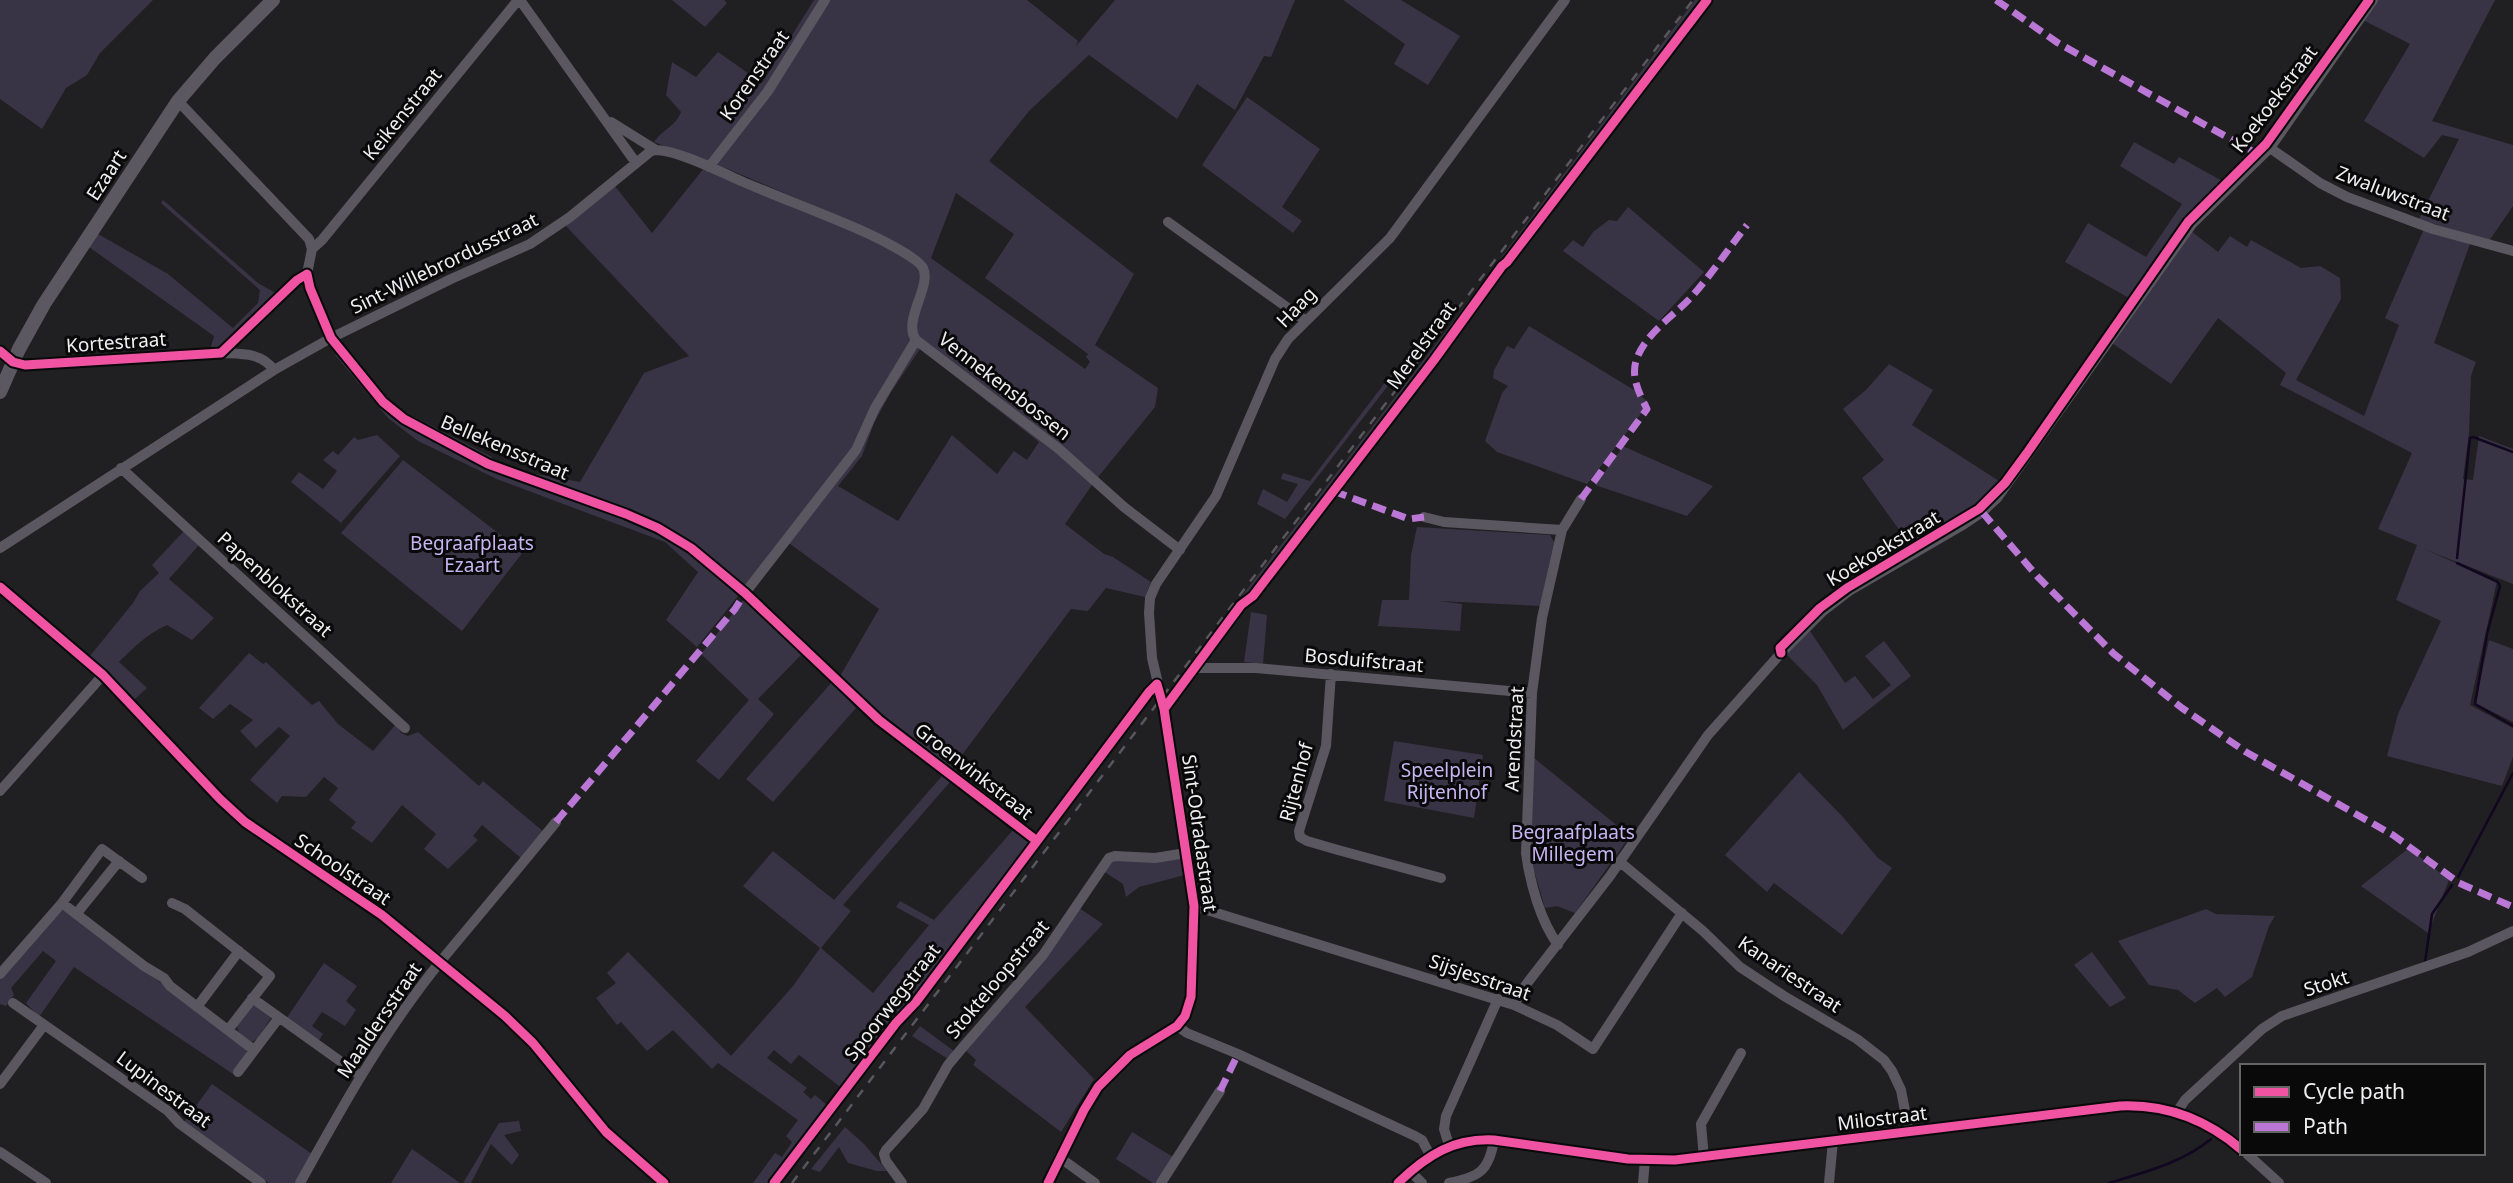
<svg xmlns="http://www.w3.org/2000/svg" width="2513" height="1183" font-family="'Noto Sans',sans-serif">
  <style>
    .green { fill: #393445; fill-rule: evenodd }
    .lines { fill: none; stroke-linecap: round; stroke-linejoin: round }
    .stream { stroke: #110720; stroke-width: 2.5 }
    .minor { stroke: #5a5760; stroke-width: 10 }
    .major { stroke: #5c5862; stroke-width: 14 }
    .rail { stroke: #59575c; stroke-width: 2.5; stroke-dasharray: 9 9; stroke-linecap: butt }
    .quiet { stroke: #ba77d6; stroke-width: 7; stroke-dasharray: 14 7; stroke-linecap: butt }
    .cycleway-casing { stroke: #09090a; stroke-width: 13 }
    .cycleway { stroke: #f153a3; stroke-width: 9 }
    .labels { text-anchor: middle; dominant-baseline: central; stroke-width: 6; stroke-linejoin: round; paint-order: stroke }
    .street-label { font-size: 19px; fill: #efeff1; stroke: #09090a }
    .park-label { font-size: 19px; fill: #c7b5f2; stroke: #09090a }
  </style>
  <rect width="100%" height="100%" fill="#201f21"/>
  <path class="green" d="M 0,0 L 153,0 L 100,53 L 87,75 L 66,88 L 42,129 L 0,99 Z
    M 672,0 L 724,0 L 727,3 L 705,27 Z
    M 814,0 L 820,0 L 767,86 L 708,170 L 844,218 L 716,164 L 828,0 L 1027,0 L 1078,41 L 1076,46 L 1115,0 L 1295,0 L 1271,57 L 1264,56 L 1235,110 L 1197,84 L 1177,119 L 1089,55 L 1029,111 L 989,161 L 1134,274 L 1095,345 L 1158,388 L 1155,407 L 1094,482 L 1065,524 L 1104,554 L 1113,557 L 1151,582 L 1145,597 L 1106,588 L 1088,611 L 1071,609 L 950,771 L 839,678 L 879,609 L 782,538 L 745,587 L 713,559 L 705,566 L 738,596 L 697,647 L 666,620 L 698,572 L 665,542 L 499,480 L 418,441 L 388,418 L 335,355 L 338,352 L 399,409 L 492,457 L 490,460 L 534,477 L 536,474 L 580,482 L 644,373 L 689,356 L 564,224 L 614,185 L 652,233 L 708,163 L 654,142 C 664,128 675,127 681,112 L 666,95 L 672,62 L 696,77 L 718,52 L 762,83 ZM 956,193 L 1014,234 L 985,278 L 1088,354 L 1086,357 L 1090,362 L 1085,369 L 931,258 ZM 920,349 L 1039,442 L 1027,460 L 1014,451 L 997,474 L 952,435 L 898,521 L 838,486 L 862,456 L 874,423 L 891,392 Z
    M 1343,0 L 1401,0 L 1460,36 L 1428,85 L 1394,64 L 1405,44 Z
    M 1695,0 L 1703,0 L 1247,596 L 1241,597 L 1442,336 Z
    M 2377,0 L 2495,0 L 2432,121 L 2513,145 L 2513,206 L 2489,241 L 2419,219 L 2459,139 L 2442,135 L 2424,158 L 2364,121 L 2410,44 L 2363,20 Z
    M 1247,97 L 1320,149 L 1282,207 L 1302,221 L 1293,233 L 1202,165 Z
    M 2134,142 L 2174,164 L 2179,157 L 2224,182 L 2186,220 L 2129,298 L 2065,262 L 2088,223 L 2146,257 L 2182,204 L 2120,166 Z
    M 163,200 L 258,283 L 277,294 L 220,348 L 210,351 L 214,336 L 89,247 L 98,234 L 168,274 L 233,328 L 258,303 L 260,290 L 161,203 Z
    M 1628,207 L 1704,272 L 1659,321 L 1563,251 L 1573,240 L 1583,247 L 1593,232 L 1609,220 L 1617,221 Z
    M 2424,229 L 2470,244 L 2434,343 L 2476,362 L 2471,376 L 2469,433 L 2463,479 L 2473,480 L 2479,436 L 2513,449 L 2513,584 L 2424,549 L 2497,581 L 2470,705 L 2513,728 L 2513,757 L 2502,786 L 2387,756 L 2398,714 L 2441,621 L 2396,600 L 2417,545 L 2378,529 L 2412,453 L 2280,385 L 2286,373 L 2218,318 L 2171,384 L 2112,343 L 2191,231 L 2218,252 L 2230,236 L 2247,247 L 2251,240 L 2301,268 L 2320,266 L 2340,278 L 2341,299 L 2296,380 L 2364,416 L 2399,325 L 2385,318 Z
    M 1529,326 L 1634,390 L 1649,403 L 1618,444 L 1713,486 L 1687,516 L 1595,485 L 1623,447 L 1618,444 L 1587,484 L 1497,452 L 1485,441 L 1502,393 L 1508,386 L 1493,378 L 1494,370 L 1507,346 L 1514,349 Z
    M 1889,364 L 1933,390 L 1912,425 L 1999,481 L 1982,502 L 1910,545 L 1862,478 L 1884,460 L 1843,409 L 1866,390 Z
    M 1393,372 L 1397,374 L 1285,519 L 1257,504 L 1263,489 L 1287,502 L 1298,484 L 1281,479 L 1283,473 L 1310,481 Z
    M 377,435 L 400,456 L 341,523 L 291,482 L 299,472 L 323,489 L 337,471 L 323,460 L 333,451 L 338,455 L 354,437 L 358,440 Z
    M 403,460 L 523,552 L 462,631 L 341,533 Z
    M 1417,527 L 1550,535 L 1554,542 L 1540,606 L 1439,601 L 1462,604 L 1460,631 L 1378,626 L 1382,600 L 1409,600 L 1411,555 Z
    M 184,531 L 199,545 L 169,579 L 214,618 L 192,640 L 167,625 C 147,634 134,647 119,662 L 147,688 L 135,699 L 90,656 L 133,603 L 140,591 L 159,573 L 152,565 Z
    M 744,599 L 802,654 L 758,699 L 774,714 L 719,780 L 696,761 L 749,700 L 701,654 Z
    M 1251,612 L 1267,615 L 1263,664 L 1244,662 Z
    M 1810,631 L 1845,683 L 1855,676 L 1873,699 L 1891,685 L 1865,656 L 1884,641 L 1911,676 L 1843,730 L 1817,685 L 1786,654 Z
    M 2489,640 L 2513,649 L 2513,722 L 2475,703 Z
    M 249,653 L 263,664 L 266,662 L 312,705 L 319,701 L 338,724 L 373,751 L 396,724 L 401,733 L 408,736 L 418,732 L 479,786 L 483,781 L 544,832 L 522,859 L 482,825 L 473,836 L 478,840 L 448,869 L 424,849 L 436,834 L 402,805 L 372,843 L 351,828 L 356,822 L 329,800 L 338,788 L 324,777 L 306,797 L 282,796 L 277,803 L 250,780 L 290,736 L 279,727 L 256,748 L 240,731 L 253,720 L 230,704 L 213,719 L 199,708 Z
    M 832,682 L 856,708 L 773,802 L 746,779 Z
    M 1394,741 L 1483,755 L 1474,818 L 1384,801 Z
    M 1534,758 L 1630,836 L 1575,913 L 1557,906 L 1545,908 L 1530,857 Z
    M 1799,772 L 1842,816 L 1878,858 L 1892,868 L 1842,935 L 1774,883 L 1767,892 L 1725,855 Z
    M 942,776 L 950,782 L 843,905 L 851,911 L 821,948 L 873,993 L 929,925 L 896,907 L 900,901 L 934,920 L 1014,829 L 1029,843 L 1028,849 L 843,1089 L 799,1055 L 791,1064 L 774,1050 L 767,1058 L 807,1088 L 803,1092 L 811,1099 L 815,1095 L 827,1105 L 769,1183 L 753,1183 L 775,1153 L 782,1157 L 792,1142 L 786,1136 L 798,1120 L 718,1063 L 712,1069 L 673,1030 L 647,1051 L 621,1022 L 617,1025 L 596,998 L 616,983 L 607,973 L 628,952 L 731,1056 L 793,986 L 820,948 L 743,886 L 773,851 L 834,900 Z
    M 2409,848 L 2449,880 L 2428,933 L 2361,886 Z
    M 1179,858 L 1184,863 L 1185,875 L 1139,887 L 1126,897 L 1123,884 L 1103,871 L 1110,861 Z
    M 1079,908 L 1103,924 L 1025,1007 L 1094,1079 L 1061,1132 L 973,1065 L 976,1060 L 965,1050 Z
    M 2206,909 L 2216,914 L 2275,916 L 2269,926 L 2252,977 L 2225,997 L 2217,988 L 2195,1003 L 2178,990 L 2149,985 L 2118,941 Z
    M 60,910 L 66,911 L 250,1050 L 233,1074 L 74,967 L 39,1017 L 26,1003 L 56,961 L 43,951 L 11,988 L 14,995 L 6,1006 L 0,1004 L 0,978 Z
    M 2092,952 L 2126,998 L 2110,1007 L 2074,965 Z
    M 324,963 L 357,986 L 346,1001 L 356,1010 L 345,1026 L 322,1012 L 312,1026 L 323,1034 L 318,1042 L 286,1019 Z
    M 252,1006 L 256,1006 L 271,1018 L 258,1038 L 252,1042 C 228,1027 237,1024 252,1006 Z
    M 920,1026 L 954,1051 L 948,1059 L 912,1036 Z
    M 212,1084 L 312,1154 L 295,1183 L 269,1183 L 184,1122 Z
    M 519,1121 L 521,1131 L 504,1135 L 519,1155 L 512,1165 L 491,1144 L 471,1183 L 463,1183 L 499,1123 Z
    M 845,1127 L 864,1144 L 887,1171 L 877,1171 L 848,1163 L 839,1147 L 820,1172 L 811,1169 Z
    M 1132,1132 L 1173,1157 L 1157,1183 L 1153,1183 L 1116,1159 Z
    M 412,1149 L 460,1183 L 391,1183 Z"/>
  <g class="lines">
    <path class="stream" d="M 2457,558 L 2470,438 L 2473,437 L 2513,452
      M 2457,563 L 2498,582 L 2500,586 L 2487,634 L 2475,704 L 2513,726
      M 2458,877 L 2513,773
      M 2425,962 L 2432,914 L 2452,885
      M 2109,1183 C 2145,1172 2182,1163 2211,1139"/>
    <path class="minor" d="M 520,0 L 636,163
      M 178,101 L 309,239 L 312,249 L 307,274 L 310,288 L 331,338 L 378,395 L 393,410 L 416,427 L 488,464 L 626,514 L 658,528 L 691,548 L 745,593 L 879,720 L 1037,841
      M 611,122 L 656,150
      M 2270,148 L 2320,183 L 2347,197 L 2433,229 L 2513,251
      M 709,167 L 768,91 L 825,0
      M 1168,222 L 1306,321
      M 312,249 L 322,240 L 518,0
      M 0,351 L 13,362 L 25,365 L 221,353 C 241,354 261,352 274,370
      M 121,468 L 405,728
      M 1424,517 L 1444,522 L 1562,530
      M 0,548 L 274,370 L 331,338 L 451,279 L 530,244 L 570,217 L 651,151 L 656,150 C 679,151 719,171 741,181 C 783,199 827,215 869,234 C 880,239 918,258 923,268 C 932,287 902,320 916,340
      M 0,587 L 103,675 L 220,799 L 245,822 L 382,915 L 505,1016 L 533,1043 L 606,1132 L 664,1183
      M 745,593 L 856,450 L 875,408 L 916,340 L 1059,449 L 1124,507 L 1180,550
      M 1193,668 L 1256,668 L 1532,693
      M 1331,674 L 1326,746 L 1299,831 L 1300,837 L 1307,841 L 1338,850 L 1441,878
      M 1164,709 L 1241,605 L 1253,596 L 1434,360 L 1502,266 L 1507,262 L 1707,0
      M 0,791 L 103,675
      M 1620,862 L 1703,931 L 1740,967 L 1784,996 L 1857,1039 L 1884,1060 L 1892,1071 L 1901,1090 L 1909,1132
      M 62,903 L 144,966 L 164,978 L 170,986 L 254,1050
      M 172,903 L 185,909 L 270,976 L 228,1030
      M 1194,906 L 1514,1005 L 1557,1025 L 1593,1049 L 1682,913
      M 77,913 L 119,861
      M 1558,945 C 1540,920 1530,883 1526,853 L 1532,693 L 1542,618 L 1562,530 L 1581,499
      M 0,974 L 62,903 L 102,849 L 142,878
      M 252,998 L 361,1076
      M 13,1003 L 168,1111 L 180,1124 L 261,1183
      M 1514,1005 L 1525,986 L 1610,876 L 1708,735 L 1781,653 L 1823,611 L 1849,591 L 1961,526 L 1982,512 L 1997,498 L 2192,224 L 2270,148 L 2373,0
      M 197,1007 L 239,951
      M 1177,1026 L 1187,1033 L 1238,1054 L 1415,1136 L 1422,1140 L 1430,1155
      M 238,1072 L 278,1019
      M 0,1084 L 44,1025
      M 2177,1112 L 2185,1100 L 2262,1029 L 2282,1016 L 2468,952 L 2513,931
      M 1449,1145 L 1444,1129 L 1446,1116 L 1498,999
      M 0,1152 L 46,1183
      M 2246,1153 L 2279,1183
      M 1059,1157 L 1095,1183
      M 1704,1158 L 1701,1124 L 1741,1053
      M 1410,1171 L 1422,1183
      M 300,1183 C 342,1107 385,1030 440,962 C 479,915 518,869 556,822
      M 774,1183 L 896,1023 L 916,1002 L 1149,692 L 1157,684
      M 902,1183 L 886,1161 L 884,1154 L 886,1150 L 923,1109 L 948,1065 L 963,1047 L 1043,955 L 1109,858 L 1115,856 L 1155,858 L 1186,853
      M 1048,1183 L 1084,1110 L 1098,1087 L 1130,1055 L 1177,1026 L 1185,1016 L 1191,997 L 1194,906 L 1164,709 L 1152,658 L 1149,613 L 1150,598 L 1156,584 L 1216,496 L 1275,359 L 1288,339 L 1390,238 L 1565,0
      M 1161,1183 L 1220,1091
      M 1398,1183 C 1427,1155 1454,1138 1494,1140 L 1628,1159 L 1675,1160 L 2120,1106 C 2167,1104 2206,1119 2242,1150
      M 1449,1183 C 1479,1177 1489,1171 1494,1140
      M 1643,1183 L 1645,1160
      M 1829,1183 L 1833,1141"/>
    <path class="major" d="M 0,392 L 19,349 L 44,304 L 178,101 L 215,58 L 273,0"/>
    <path class="rail" d="M 792,1183 L 1693,0"/>
    <path class="quiet" d="M 1996,0 L 2058,43 L 2261,156
      M 1333,491 L 1409,519 L 1424,517
      M 1581,499 L 1647,409 C 1639,393 1630,376 1637,358 C 1648,330 1676,315 1694,294 C 1713,272 1729,248 1747,225
      M 1982,512 L 2037,576 L 2114,654 L 2182,708 L 2246,752 L 2393,835 L 2459,883 L 2513,907
      M 556,822 L 735,609 L 745,593
      M 1220,1091 L 1238,1054"/>
    <g class="cycleway-casing">
      <path id="cycleway" d="M 0,351 L 13,362 L 25,365 L 221,353 L 297,280 L 307,274 L 310,288 L 331,338 L 383,402 L 404,419 L 488,464 L 626,514 L 658,528 L 691,548 L 745,593 L 879,720 L 1037,841
        M 0,587 L 103,675 L 220,799 L 245,822 L 382,915 L 505,1016 L 533,1043 L 606,1132 L 664,1183
        M 1781,653 L 1780,648 L 1820,608 L 1847,588 L 1979,509 L 2005,483 L 2027,453 L 2188,222 L 2266,144 L 2369,0
        M 1164,709 L 1241,605 L 1253,596 L 1434,360 L 1502,266 L 1507,262 L 1707,0
        M 774,1183 L 896,1023 L 916,1002 L 1149,692 L 1157,684 L 1164,709 L 1194,906 L 1191,997 L 1185,1016 L 1177,1026 L 1130,1055 L 1098,1087 L 1084,1110 L 1048,1183
        M 1398,1183 C 1427,1155 1454,1138 1494,1140 L 1628,1159 L 1675,1160 L 2120,1106 C 2167,1104 2206,1119 2242,1150"/>
    </g>
    <use href="#cycleway" class="cycleway"/>
  </g>
  <g class="labels">
    <g class="street-label">
      <text transform="translate(754 75) rotate(-55)">Korenstraat</text>
      <text transform="translate(2274 99) rotate(-53)">Koekoekstraat</text>
      <text transform="translate(402 114) rotate(-51)">Keikenstraat</text>
      <text transform="translate(106 175) rotate(-57)">Ezaart</text>
      <text transform="translate(2393 193) rotate(21)">Zwaluwstraat</text>
      <text transform="translate(444 263) rotate(-26)">Sint-Willebrordusstraat</text>
      <text transform="translate(1296 307) rotate(-46)">Haag</text>
      <text transform="translate(116 342) rotate(-4)">Kortestraat</text>
      <text transform="translate(1421 345) rotate(-54)">Merelstraat</text>
      <text transform="translate(1005 386) rotate(38)">Vennekensbossen</text>
      <text transform="translate(505 447) rotate(23)">Bellekensstraat</text>
      <text transform="translate(1883 548) rotate(-31)">Koekoekstraat</text>
      <text transform="translate(275 584) rotate(42)">Papenblokstraat</text>
      <text transform="translate(1364 660) rotate(5)">Bosduifstraat</text>
      <text transform="translate(1514 739) rotate(-87)">Arendstraat</text>
      <text transform="translate(974 771) rotate(38)">Groenvinkstraat</text>
      <text transform="translate(1296 782) rotate(-75)">Rijtenhof</text>
      <text transform="translate(1200 833) rotate(82)">Sint-Odradastraat</text>
      <text transform="translate(343 869) rotate(34)">Schoolstraat</text>
      <text transform="translate(1790 974) rotate(34)">Kanariestraat</text>
      <text transform="translate(1480 977) rotate(19)">Sijsjesstraat</text>
      <text transform="translate(997 979) rotate(-50)">Stokteloopstraat</text>
      <text transform="translate(2326 983) rotate(-18)">Stokt</text>
      <text transform="translate(892 1002) rotate(-52)">Spoorwegstraat</text>
      <text transform="translate(379 1020) rotate(-56)">Maaldersstraat</text>
      <text transform="translate(164 1089) rotate(37)">Lupinestraat</text>
      <text transform="translate(1882 1118) rotate(-7)">Milostraat</text>
    </g>
    <g class="park-label">
      <text x="472" y="543">Begraafplaats<tspan x="472" dy="22">Ezaart</tspan></text>
      <text x="1447" y="770">Speelplein<tspan x="1447" dy="22">Rijtenhof</tspan></text>
      <text x="1573" y="832">Begraafplaats<tspan x="1573" dy="22">Millegem</tspan></text>
    </g>
  </g>
  <rect x="2240" y="1064" width="245" height="91" fill="#09090a" stroke="#656566" stroke-width="2"/>
  <rect x="2254" y="1087" width="35" height="10" fill="#f153a3" stroke="#656566" stroke-width="2"/>
  <text x="2303" y="1099" font-size="21" fill="#efeff1">Cycle path</text>
  <rect x="2254" y="1122" width="35" height="10" fill="#ba77d6" stroke="#656566" stroke-width="2"/>
  <text x="2303" y="1134" font-size="21" fill="#efeff1">Path</text>
</svg>
